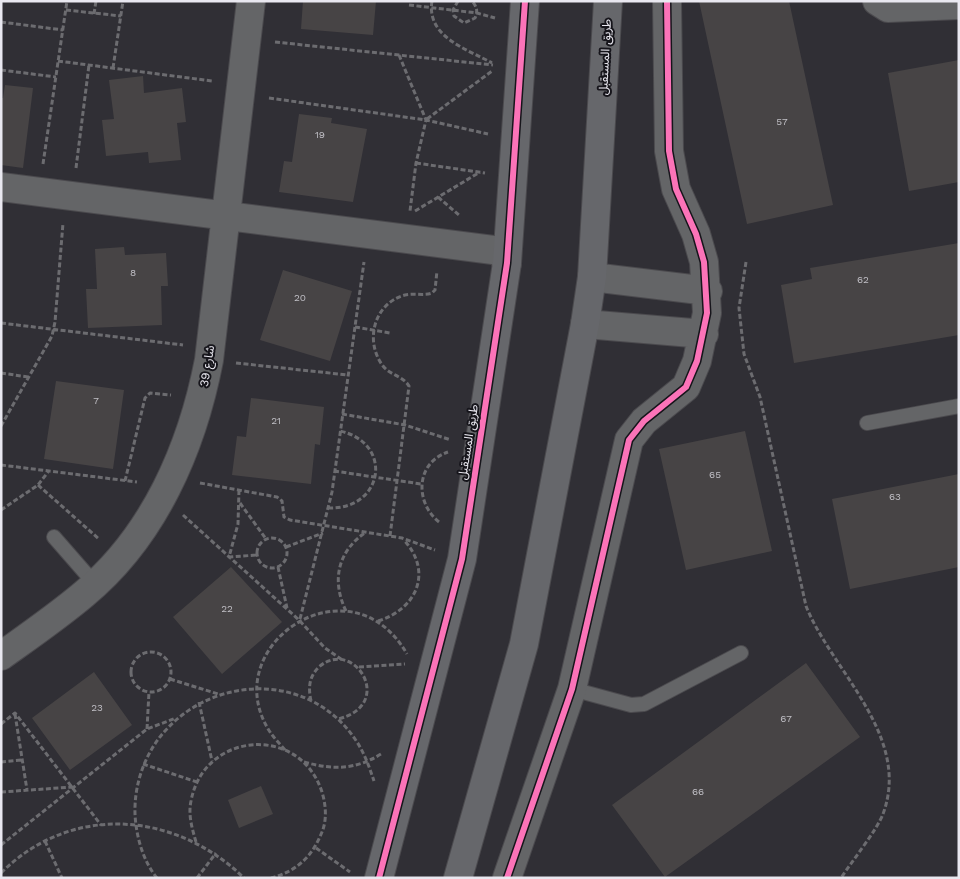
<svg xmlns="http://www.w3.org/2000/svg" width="960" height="879" font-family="'Work Sans','Noto Sans Arabic',sans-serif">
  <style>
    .building { fill: #474445 }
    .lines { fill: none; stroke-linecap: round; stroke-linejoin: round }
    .lane-casing { stroke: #4b4a4e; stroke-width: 16 }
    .street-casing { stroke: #4b4a4e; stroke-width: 30 }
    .secondary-casing { stroke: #4b4a4e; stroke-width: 30 }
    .path { stroke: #6c6c70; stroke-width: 3; stroke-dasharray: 5 2.5; stroke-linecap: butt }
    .lane { stroke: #646567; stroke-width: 14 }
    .street { stroke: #646567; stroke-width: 28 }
    .secondary { stroke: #66676b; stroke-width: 28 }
    .cycleway-casing { stroke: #16151b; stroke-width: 9 }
    .cycleway { stroke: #fb73b8; stroke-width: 6 }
    .labels { text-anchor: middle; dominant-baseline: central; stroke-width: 4; stroke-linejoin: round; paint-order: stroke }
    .number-label { font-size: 10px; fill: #c0bfc5 }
    .street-label { font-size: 12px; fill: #e9e8f0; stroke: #16151b }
  </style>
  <rect width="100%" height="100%" fill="#302f35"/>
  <path class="building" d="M 303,1 L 376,1 L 373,35 L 301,29 Z
    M 699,1 L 789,1 L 833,205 L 747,224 Z
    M 959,60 L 959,182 L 909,191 L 888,73 Z
    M 143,76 L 144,93 L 182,88 L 186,122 L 177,123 L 181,160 L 149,163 L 148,152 L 106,156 L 102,120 L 114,119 L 109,80 Z
    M 5,85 L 33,88 L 23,168 L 1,165 L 1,98 L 3,98 Z
    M 299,114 L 332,118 L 331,123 L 367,129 L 353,202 L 279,192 L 284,161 L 292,162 Z
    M 959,243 L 959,335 L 794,363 L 781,285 L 812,279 L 810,268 Z
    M 124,247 L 125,255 L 166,253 L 168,286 L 161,286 L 162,325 L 88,328 L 86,289 L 97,289 L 95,249 Z
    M 283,270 L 352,291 L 330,361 L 260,340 Z
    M 56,381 L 124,390 L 113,469 L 44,459 Z
    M 251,398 L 324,407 L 320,445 L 315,444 L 311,484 L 232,475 L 237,436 L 246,437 Z
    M 745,431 L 772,551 L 686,570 L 659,449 Z
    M 959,474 L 959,567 L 850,589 L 832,499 Z
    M 231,567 L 282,622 L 222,674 L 173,617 Z
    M 806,663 L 860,737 L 665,877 L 612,805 Z
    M 94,672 L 132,725 L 70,770 L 32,718 Z
    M 261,786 L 273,814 L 239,828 L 228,800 Z"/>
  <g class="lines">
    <g class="lane-casing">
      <path id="lane" d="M 867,423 L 959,406
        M 54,537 L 95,584
        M 572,689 L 631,705 L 644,704 L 741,653"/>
    </g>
    <g class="street-casing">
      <path id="street" d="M 877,1 L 888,8 L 959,5
        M 1,187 L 501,251 L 507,263
        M 592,277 L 708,291
        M 585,324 L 704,334
        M 1,656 C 29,636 58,616 84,594 C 154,536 192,448 209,360 L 251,1
        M 507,878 L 572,689 L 629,440 L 644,421 L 686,387 L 697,361 L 707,313 L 704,262 L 696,234 L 676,189 L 669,151 L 667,1"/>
    </g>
    <g class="secondary-casing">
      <path id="secondary" d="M 379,878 L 462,559 L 507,263 L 525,1
        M 458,878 L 524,644 L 585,324 L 592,277 L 608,1"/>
    </g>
    <path class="path" d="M 432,1 C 426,37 467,49 492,63
      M 458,1 L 453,10 L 454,16 L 464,23 L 475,18 C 478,11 477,7 472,1
      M 409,5 L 477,13 L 495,18
      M 66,10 L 121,16
      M 94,14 L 96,1
      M 1,22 L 63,30
      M 275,42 L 493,65
      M 399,55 L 426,120 L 416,163 L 410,211
      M 58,61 L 212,81
      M 113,68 L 123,1
      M 1,70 L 56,77
      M 269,98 L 426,120 L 488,134
      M 427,119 L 492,71
      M 416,163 L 485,173
      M 43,164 L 67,1
      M 76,168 L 89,65
      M 438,197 L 460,216
      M 415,211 L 480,172
      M 746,262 L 739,308 L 744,354 L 760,397 L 806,606 C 832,671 912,736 883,814 C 877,830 852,861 841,878
      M 1,323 L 183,345
      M 355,327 L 390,333
      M 236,363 L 348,375
      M 1,373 L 28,377
      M 342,414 L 405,425 L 451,440
      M 1,426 L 52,336 L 55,322 L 63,223
      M 1,465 L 137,482
      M 334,471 L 421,484
      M 125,481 L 145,398 L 150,393 L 171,395
      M 200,483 L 277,497 L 282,501 L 284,517 L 290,520 L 402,538 L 435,550
      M 38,485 L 99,539
      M 239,490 L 238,524 L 229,557 L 257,555
      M 240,503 L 266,539
      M 328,508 C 384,510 394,443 340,431
      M 1,510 L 38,485 L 48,472
      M 183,515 L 299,620 L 325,648 L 341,659
      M 439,522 C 415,503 415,463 448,452
      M 390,536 L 409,386 C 403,376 390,375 383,366 C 364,341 374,303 405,295 C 414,293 424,296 432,293 L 435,290 L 437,271
      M257 553a15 15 0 1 1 30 0a15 15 0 1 1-30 0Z
      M 286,547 L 323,533
      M 278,567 L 287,608
      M 346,611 C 331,580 338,551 366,532
      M 300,619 L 332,492 L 364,262
      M 378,621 C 417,609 433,572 404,540
      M131 672a20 20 0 1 1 40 0a20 20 0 1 1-40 0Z
      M 359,667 L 405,664
      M 170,679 L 218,694
      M 311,701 C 308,687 309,676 320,666 C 355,638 396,705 338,719
      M 199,702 L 212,761
      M 15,714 L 27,790
      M 1,724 L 15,713 L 101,825
      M 147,729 L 149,692
      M 285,750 C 280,744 274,738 270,732 C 214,646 350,555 407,654
      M 1,762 L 22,760
      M 304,762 C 333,770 355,770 381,754
      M 143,764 L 197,782
      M 1,792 L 73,787
      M 45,841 L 62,878
      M 196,842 C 192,828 188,815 191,801 C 204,731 300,724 322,792 C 326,805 327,820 322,832 C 312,857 297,871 271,878
      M 1,845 L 147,729 L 176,718
      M 316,848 L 350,872
      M 1,873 C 71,803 175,811 244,878
      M 157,878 C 143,861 136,836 135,814 C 134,784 145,753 165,731 C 216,674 310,673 355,739 C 364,752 369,766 374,781
      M 197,878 L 216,853"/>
    <use href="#lane" class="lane"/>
    <use href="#street" class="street"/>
    <use href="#secondary" class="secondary"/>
    <g class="cycleway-casing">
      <path id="cycleway" d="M 379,878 L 462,559 L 507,263 L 525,1
        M 507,878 L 572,689 L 629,440 L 644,421 L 686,387 L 697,361 L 707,313 L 704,262 L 696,234 L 676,189 L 669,151 L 667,1"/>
    </g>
    <use href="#cycleway" class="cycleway"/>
  </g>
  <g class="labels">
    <g class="number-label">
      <text x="782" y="121">57</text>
      <text x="320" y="134">19</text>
      <text x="133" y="272">8</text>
      <text x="863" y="279">62</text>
      <text x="300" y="297">20</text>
      <text x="96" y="400">7</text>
      <text x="276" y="420">21</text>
      <text x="715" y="474">65</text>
      <text x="895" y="496">63</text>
      <text x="227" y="608">22</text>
      <text x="97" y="707">23</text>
      <text x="786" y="718">67</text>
      <text x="698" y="791">66</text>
    </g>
    <g class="street-label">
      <text transform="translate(605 57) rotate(-87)">طريق المستقبل</text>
      <text transform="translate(207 366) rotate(-81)">شارع 39</text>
      <text transform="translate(468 442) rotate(-81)">طريق المستقبل</text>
    </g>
  </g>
  <rect width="960" height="879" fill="none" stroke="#e9e8f0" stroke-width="5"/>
</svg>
